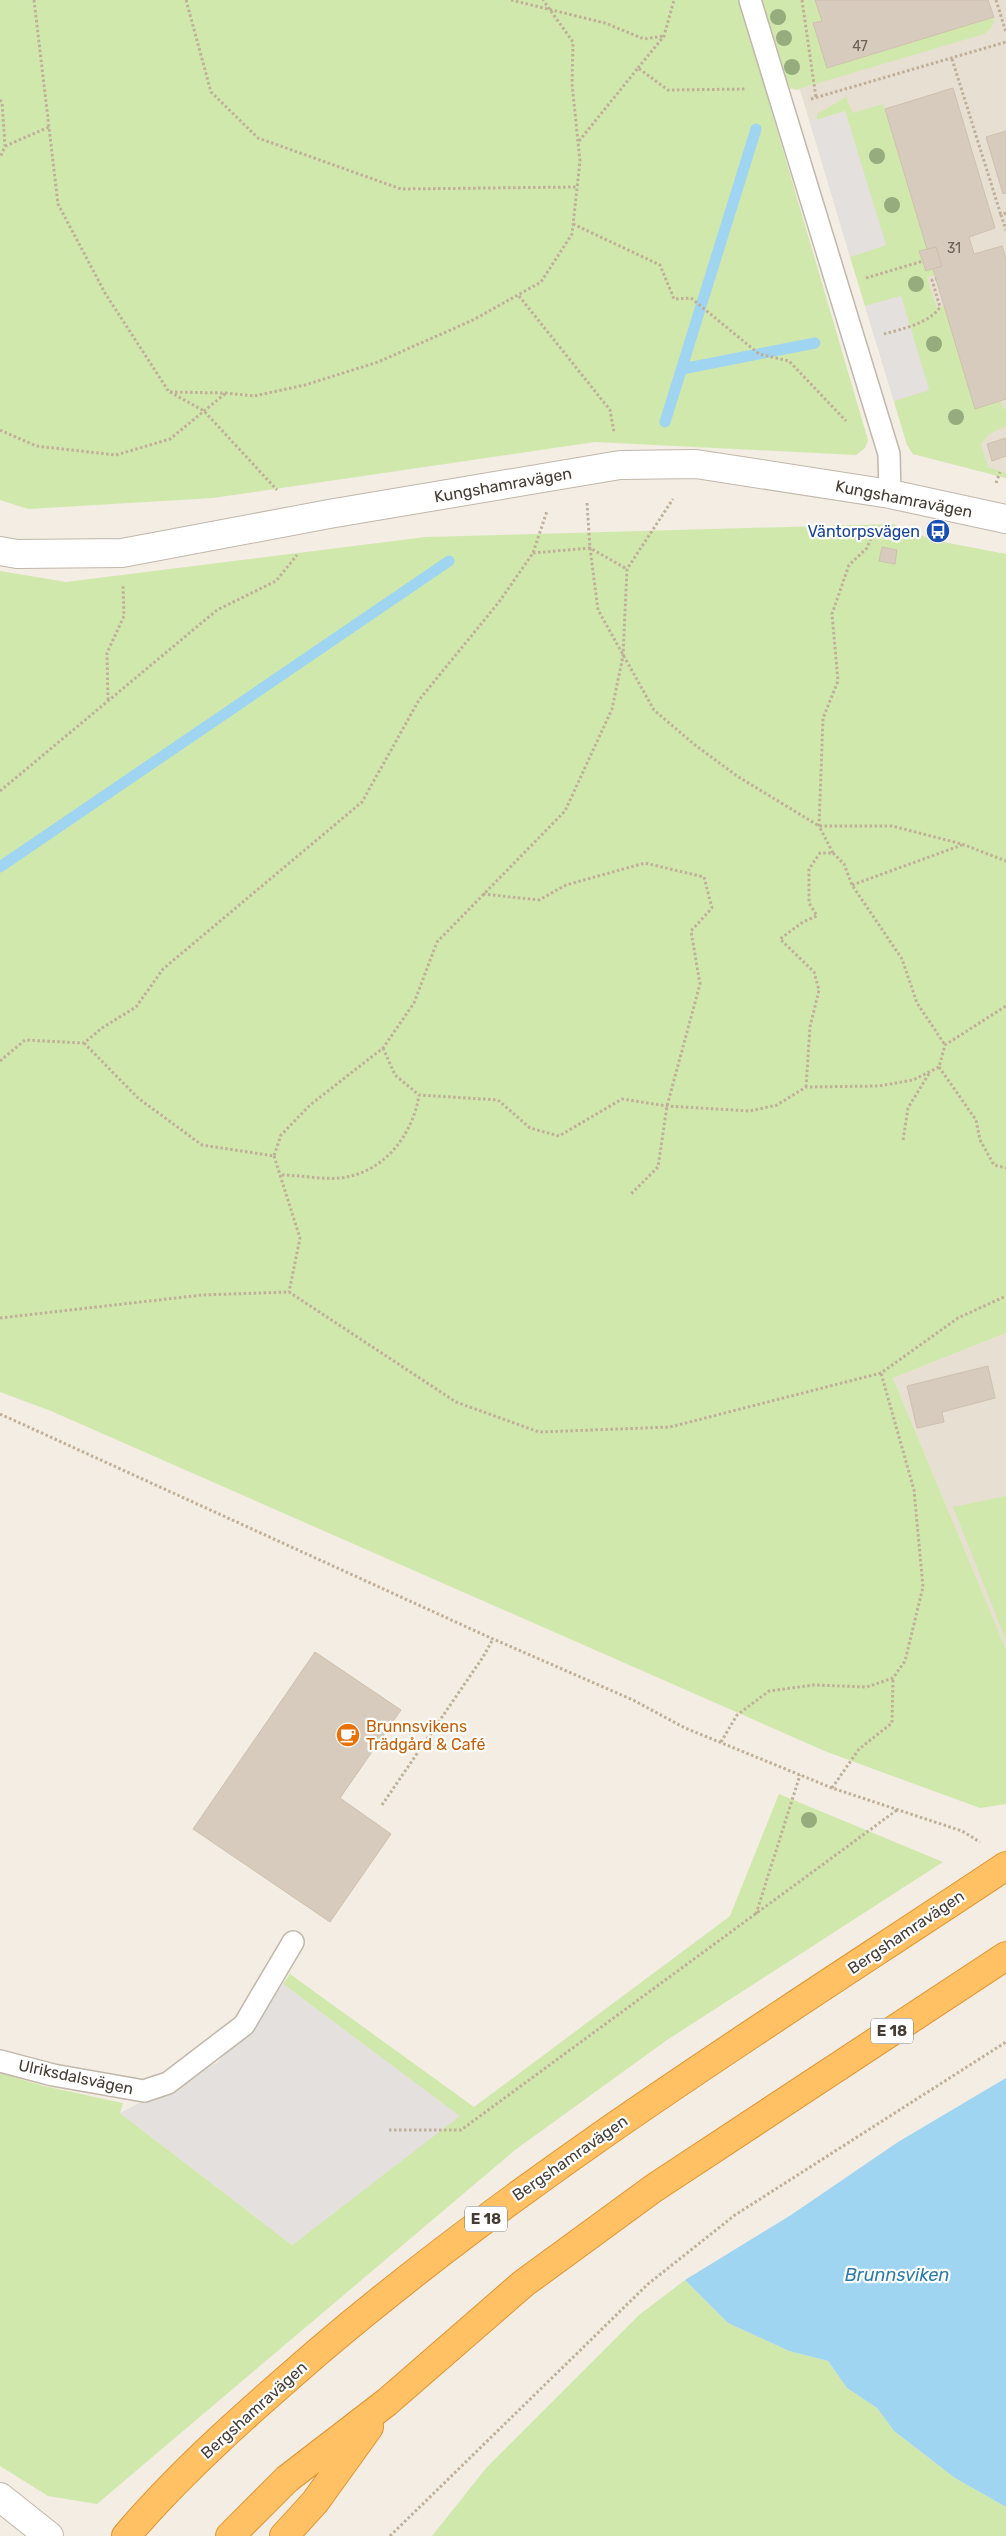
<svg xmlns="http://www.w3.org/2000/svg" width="1006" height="2536" font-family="Rubik,sans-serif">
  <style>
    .residential { fill: #e7dfd2 }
    .green { fill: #d1e8ac }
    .parking { fill: #e3e0dd }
    .water { fill: #9fd5f1 }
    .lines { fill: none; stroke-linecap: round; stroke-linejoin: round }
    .stream { stroke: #9fd5f1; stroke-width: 11 }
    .building { fill: #d7cbbd; stroke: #cfc0ad }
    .lane-casing { stroke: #c1b7aa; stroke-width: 24 }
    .street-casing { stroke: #c1b7aa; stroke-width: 30 }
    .highway-casing { stroke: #df9432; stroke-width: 30 }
    .path { stroke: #c0af98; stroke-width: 3; stroke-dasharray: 2.5 2.5; stroke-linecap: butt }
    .lane { stroke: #fff; stroke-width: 21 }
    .street { stroke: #fff; stroke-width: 28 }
    .highway { stroke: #ffc163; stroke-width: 28 }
    .tree { fill: #96ac7c }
    .labels { text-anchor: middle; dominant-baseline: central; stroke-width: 4.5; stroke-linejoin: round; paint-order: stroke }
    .number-label { font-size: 14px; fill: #6a6056 }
    .shield { fill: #fff; stroke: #7d7771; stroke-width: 1 }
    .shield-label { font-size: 15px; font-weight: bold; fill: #453d34 }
    .street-label { font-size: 16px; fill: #453d34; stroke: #fff }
    .transit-label { font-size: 16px; fill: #164399; stroke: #fff; text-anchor: end }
    .food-label { font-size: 16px; fill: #c56008; stroke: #fff; text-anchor: start }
    .water-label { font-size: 18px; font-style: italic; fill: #2b7caa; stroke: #fff }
  </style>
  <rect width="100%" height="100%" fill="#f3ede4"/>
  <path class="residential" d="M 761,0 L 1006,0 L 1006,478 L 913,454 L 907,445 L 800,90 L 790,89 Z
    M 1006,1333 L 1006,1649 L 893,1378 Z"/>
  <path class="green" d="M 0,0 L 739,0 L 868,440 L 865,448 L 856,455 L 595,442 L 213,498 L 28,509 L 0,500 Z
    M 761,0 L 815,0 L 822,21 L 813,24 L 827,68 L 994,17 C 994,26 991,29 984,34 L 795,90 L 785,84 Z
    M 846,97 L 853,113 L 883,104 L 927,249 L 920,251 L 926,271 L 933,269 L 935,275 L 927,277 L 937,308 L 944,306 L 975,409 L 1001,401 L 1003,409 L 1006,408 L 1006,426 L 989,434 L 981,444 L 988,467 L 1006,473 L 1006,478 L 913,454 L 907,445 L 894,401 L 929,390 L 901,296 L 865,306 L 850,257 L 886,245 L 845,111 L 817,120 L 817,114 Z
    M 893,524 L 933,540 L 1006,554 L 1006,1333 L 893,1378 L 1006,1649 L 1006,1804 L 980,1808 L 827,1752 L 51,1411 L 0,1392 L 0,571 L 66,582 L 426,537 Z
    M 1006,1496 L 1006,1640 L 953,1507 Z
    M 779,1794 L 943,1862 L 667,2040 L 515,2150 L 97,2504 L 48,2496 L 0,2466 L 0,2073 L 44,2086 L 123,2103 L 120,2113 L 292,2245 L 459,2116 L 283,1984 L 290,1974 L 474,2107 L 730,1916 Z
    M 685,2280 L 728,2323 L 789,2351 L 828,2361 L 847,2388 L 877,2408 L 894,2431 L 955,2478 L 1006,2507 L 1006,2536 L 432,2536 L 487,2467 L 639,2315 Z"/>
  <path class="parking" d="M 845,111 L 886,245 L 850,257 L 810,122 Z
    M 901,296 L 929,390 L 894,401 L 865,306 Z
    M 283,1984 L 460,2116 L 292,2245 L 120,2113 L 218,2062 Z"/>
  <path class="water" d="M 1006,2078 L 1006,2507 L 955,2478 L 894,2431 L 877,2408 L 847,2388 L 828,2361 L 789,2351 L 728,2323 L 685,2280 L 791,2215 L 898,2142 Z"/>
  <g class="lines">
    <path class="stream" d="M 682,369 L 815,343
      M 665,422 L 756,129
      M 0,867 L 449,561"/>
  </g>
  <path class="building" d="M 815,0 L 988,0 L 994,17 L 827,68 L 813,23 L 822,21 Z
    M 953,88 L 995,228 L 969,237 L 974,254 L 1002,246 L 1006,259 L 1006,399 L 975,409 L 933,269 L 942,266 L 936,247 L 927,249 L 885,109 Z
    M 1006,131 L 1006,193 L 1003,194 L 986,137 Z
    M 936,247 L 942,266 L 926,271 L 919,251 Z
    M 1006,438 L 1006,456 L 992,461 L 987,444 Z
    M 928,527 L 948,531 L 947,539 L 926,535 Z
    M 882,547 L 897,550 L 895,564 L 879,561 Z
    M 988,1366 L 995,1398 L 942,1412 L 944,1422 L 917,1428 L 907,1386 Z
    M 315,1652 L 401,1710 L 340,1798 L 391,1834 L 330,1922 L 193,1829 Z"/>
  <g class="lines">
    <g class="lane-casing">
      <path id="lane" d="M 750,0 L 889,454 L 890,494
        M 0,2061 L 53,2075 L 144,2091 L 168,2083 L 244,2025 L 293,1942"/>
    </g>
    <g class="street-casing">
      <path id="street" d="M 0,551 L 17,554 L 122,553 L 329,514 L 620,465 L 696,464 L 890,494 L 1006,519
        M 0,2497 L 49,2536"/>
    </g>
    <g class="highway-casing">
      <path id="highway" d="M 126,2536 C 184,2468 252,2409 319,2351 C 533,2169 773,2021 1006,1866
        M 230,2536 L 287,2479 L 387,2402 L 524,2283 L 654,2188 L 1006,1956
        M 284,2536 L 315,2502 L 369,2427"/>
    </g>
    <path class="path" d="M 34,0 L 58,204 L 105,293 L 169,392 L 226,393 L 254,396 L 305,385 L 378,362 L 473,320 L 541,282 L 572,234 L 580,161 L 572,84 L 573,42 L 543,0
      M 186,0 L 211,92 L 258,138 L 401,189 L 577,187
      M 511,0 L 605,23 L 644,39 L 664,36
      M 802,0 L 816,98
      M 996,0 L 1006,32
      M 952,59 L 1001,215
      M 638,68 L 664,36 L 674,0
      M 811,99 L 1006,42
      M 0,100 L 2,102 L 5,146 L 0,158
      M 579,141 L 638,68 L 668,90 L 747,89
      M 5,146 L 49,127
      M 1006,213 L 1001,215 L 1006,230
      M 573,224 L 660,265 L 674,299 L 691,298 L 759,354 L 789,361 L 846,421
      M 866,278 L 923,261
      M 519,296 L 610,410 L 614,432
      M 884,334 C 902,329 930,323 940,307 L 932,280 L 936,279
      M 170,392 L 204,411 L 277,490
      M 0,430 L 36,446 L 116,455 L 170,439 L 226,393
      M 996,483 L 1000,472
      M 587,503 L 590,548 L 598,610 L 654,710 L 695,745 L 737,776 L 819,826 L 892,826 L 962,844 L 1006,861
      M 533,553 L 590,548 L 627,569
      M 108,700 L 107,653 L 124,616 L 123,585
      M 0,791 L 217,610 L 276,581 L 297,555
      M 833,853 L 844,864 L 852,885 L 902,959 L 917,1003 L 945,1045
      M 852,885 L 962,845
      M 483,894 L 539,900 L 566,885 L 645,863 L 704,877 L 712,908 L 691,931 L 700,984 L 667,1106 L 658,1167 L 630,1195
      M 84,1043 L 138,1098 L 202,1145 L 274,1156 L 281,1135 L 310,1105 L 383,1048 L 414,1003 L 437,942 L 565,811 L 612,709 L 623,656 L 627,569 L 673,499
      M 383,1048 L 395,1075 L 419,1095 L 498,1100 L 530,1128 L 559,1136 L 622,1099 L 667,1106 L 750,1111 L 777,1105 L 806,1087 L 879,1086 L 913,1080 L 939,1067 L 945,1045 L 1006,1006
      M 0,1061 L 25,1040 L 84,1043 L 102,1028 L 136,1007 L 163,969 L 362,802 L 419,700 L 499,602 L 533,553 L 547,511
      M 939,1067 L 976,1120 L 980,1140 L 994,1165 L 1006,1168
      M 806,1087 L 810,1027 L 819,990 L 814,972 L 780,939 L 803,922 L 817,916 L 809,903 L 809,869 L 820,853 L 833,853 L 819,826 L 823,718 L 838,681 L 832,614 L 849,565 L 867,548 L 876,526
      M 903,1140 L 908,1108 L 930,1072
      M 274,1156 L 300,1238 L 289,1292
      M 282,1175 C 300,1175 329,1181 347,1177 C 387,1169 413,1133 419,1095
      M 0,1318 L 202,1295 L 289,1292 L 456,1402 L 539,1432 L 670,1427 L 881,1373 L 958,1318 L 1006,1296
      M 0,1414 L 493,1639 L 633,1700 L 685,1728 L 832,1788 L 962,1831 L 980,1842
      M 721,1742 L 737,1715 L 769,1691 L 814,1685 L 867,1687 L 893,1678 L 905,1661 L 923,1587 L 914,1490 L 881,1373
      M 832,1788 L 859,1749 L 892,1723 L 893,1678
      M 382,1805 L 483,1657 L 493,1639
      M 756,1914 L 800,1775
      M 389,2130 L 461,2130 L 897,1810
      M 390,2536 L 648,2284 L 735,2215 L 1006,2042"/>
    <use href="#lane" class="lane"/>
    <use href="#street" class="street"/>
    <use href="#highway" class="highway"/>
  </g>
  <g class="tree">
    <circle cx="778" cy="17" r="8"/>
    <circle cx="784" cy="38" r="8"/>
    <circle cx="792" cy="67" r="8"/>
    <circle cx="877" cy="156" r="8"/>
    <circle cx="892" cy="205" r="8"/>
    <circle cx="916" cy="284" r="8"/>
    <circle cx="934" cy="344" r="8"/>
    <circle cx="956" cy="417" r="8"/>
    <circle cx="809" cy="1820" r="8"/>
  </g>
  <defs>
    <g id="bus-disc" transform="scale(1.25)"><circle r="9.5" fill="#1a4fb4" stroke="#fff"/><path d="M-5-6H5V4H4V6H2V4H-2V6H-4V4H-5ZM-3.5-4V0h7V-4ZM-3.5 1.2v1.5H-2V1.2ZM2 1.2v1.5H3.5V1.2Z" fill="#fff"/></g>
    <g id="cafe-disc" transform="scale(1.25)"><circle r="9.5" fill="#e8710a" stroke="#fff"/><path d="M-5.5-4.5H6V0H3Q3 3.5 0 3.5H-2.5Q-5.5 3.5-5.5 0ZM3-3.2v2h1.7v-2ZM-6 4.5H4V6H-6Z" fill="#fff"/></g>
  </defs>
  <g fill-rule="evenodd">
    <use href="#bus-disc" x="938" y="531"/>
    <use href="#cafe-disc" x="348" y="1735"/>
  </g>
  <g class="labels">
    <g class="number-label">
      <text x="860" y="46">47</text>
      <text x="954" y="248">31</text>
    </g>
    <g class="shield">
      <rect x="871" y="2018.5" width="42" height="25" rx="4"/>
      <rect x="465" y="2206.5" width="42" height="25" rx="4"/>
    </g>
    <g class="shield-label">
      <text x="892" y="2031">E 18</text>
      <text x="486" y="2219">E 18</text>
    </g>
    <g class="street-label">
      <text transform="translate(503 485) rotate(-10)">Kungshamravägen</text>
      <text transform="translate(904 499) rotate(11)">Kungshamravägen</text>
      <text transform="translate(906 1932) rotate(-34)">Bergshamravägen</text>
      <text transform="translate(76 2077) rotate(12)">Ulriksdalsvägen</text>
      <text transform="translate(570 2158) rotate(-35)">Bergshamravägen</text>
      <text transform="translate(254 2410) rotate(-42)">Bergshamravägen</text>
    </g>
    <g class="transit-label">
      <text x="920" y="531">Väntorpsvägen</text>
    </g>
    <g class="food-label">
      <text x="366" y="1726">Brunnsvikens<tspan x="366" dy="18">Trädgård &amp; Café</tspan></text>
    </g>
    <g class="water-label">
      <text x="897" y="2275">Brunnsviken</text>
    </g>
  </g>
</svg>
